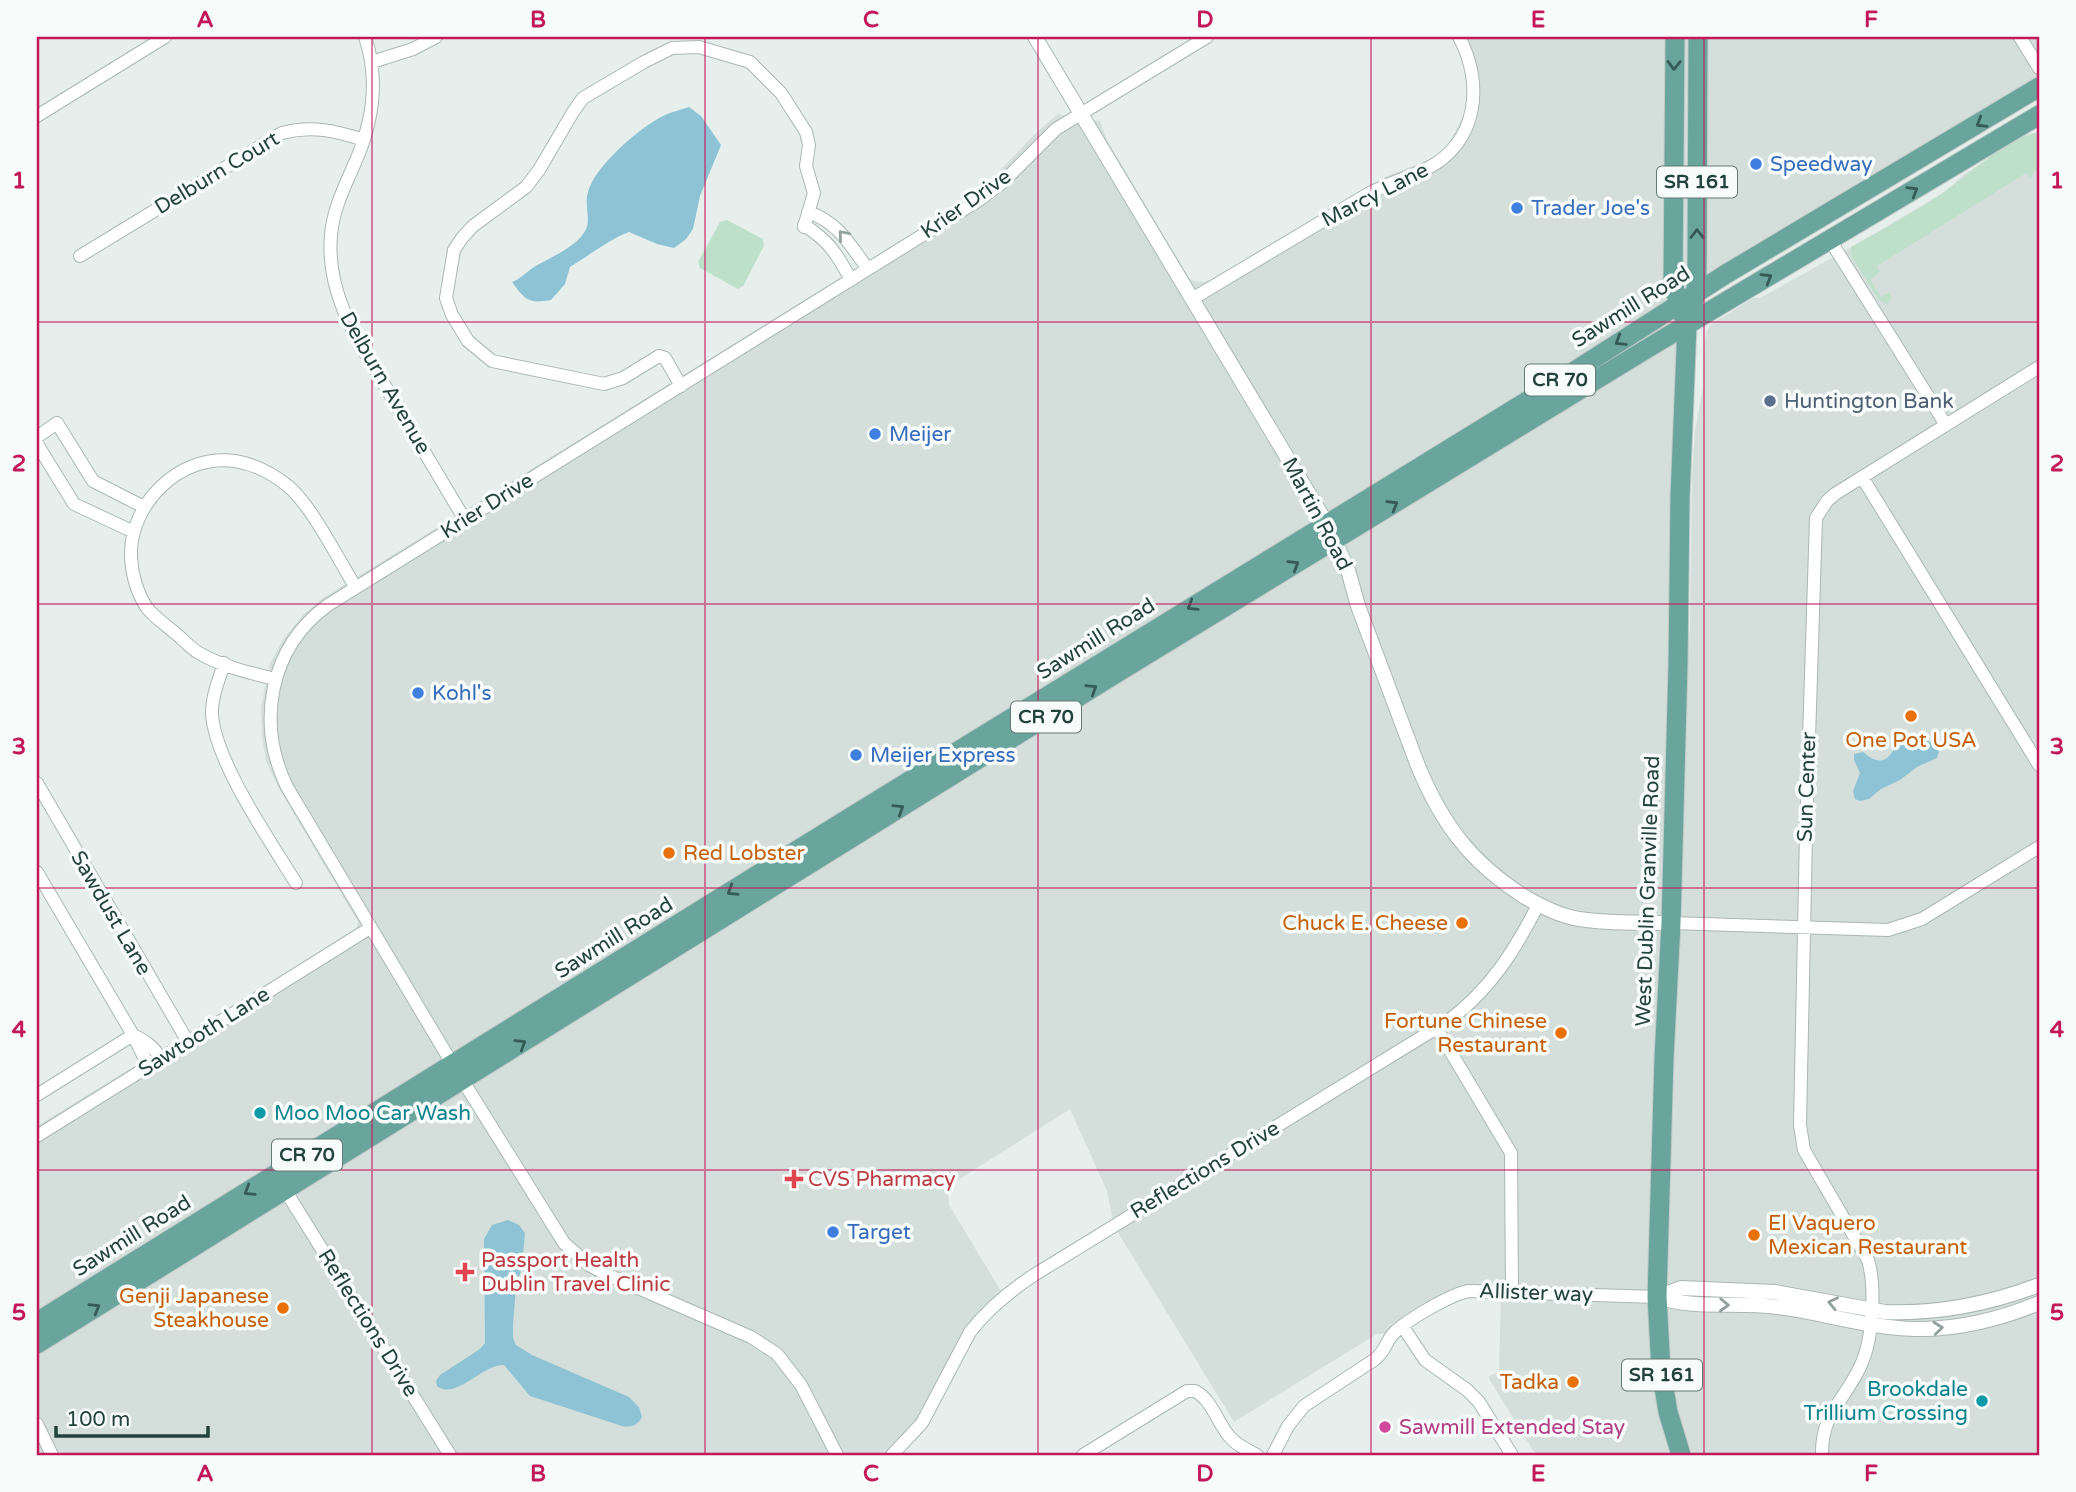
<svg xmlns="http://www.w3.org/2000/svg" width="2076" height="1492" font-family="'Varela Round',sans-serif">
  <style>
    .built { fill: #d4dfdb }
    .green { fill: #bee0cb }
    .water { fill: #8dc3d4 }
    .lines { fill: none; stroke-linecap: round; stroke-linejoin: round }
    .minor-casing { stroke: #a8b8b4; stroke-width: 14 }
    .tertiary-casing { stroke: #a8b8b4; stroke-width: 16 }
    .primary-casing { stroke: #c2cac9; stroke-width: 21 }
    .minor { stroke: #fff; stroke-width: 12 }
    .tertiary { stroke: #fff; stroke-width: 14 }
    .primary { stroke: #69a59c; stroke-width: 19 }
    .oneway { stroke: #355b55 }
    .oneway2 { stroke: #92a09e }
    .grid { fill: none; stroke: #c2185b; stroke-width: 2; stroke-opacity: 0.55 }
    .shop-dot { fill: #3f7fe0; stroke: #f7fbf9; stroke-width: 2.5 }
    .service-dot { fill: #5c6f8a; stroke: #f7fbf9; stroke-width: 2.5 }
    .food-dot { fill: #e8710a; stroke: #f7fbf9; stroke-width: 2.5 }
    .culture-dot { fill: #0f9aa8; stroke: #f7fbf9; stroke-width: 2.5 }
    .health-dot { fill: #e0444e; stroke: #f7fbf9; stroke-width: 2.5 }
    .hotel-dot { fill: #d1479c; stroke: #f7fbf9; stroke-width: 2.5 }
    .labels { text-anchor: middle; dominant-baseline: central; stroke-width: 7; stroke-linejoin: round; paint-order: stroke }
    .shield { fill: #f7fbf9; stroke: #637a75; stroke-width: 2 }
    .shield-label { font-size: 19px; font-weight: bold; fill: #24423d }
    .shop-label { font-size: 21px; fill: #366cbe; stroke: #f7fbf9; text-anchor: start }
    .street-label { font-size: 21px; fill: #24423d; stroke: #f7fbf9 }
    .service-label { font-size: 21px; fill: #4e5e75; stroke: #f7fbf9; text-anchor: start }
    .food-label { font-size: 21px; fill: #c56008; stroke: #f7fbf9; text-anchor: end }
    .culture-label { font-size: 21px; fill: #0d838f; stroke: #f7fbf9; text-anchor: start }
    .health-label { font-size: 21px; fill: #be3a42; stroke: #f7fbf9; text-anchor: start }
    .hotel-label { font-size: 21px; fill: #b23c85; stroke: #f7fbf9; text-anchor: start }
    .neatline { fill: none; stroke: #c2185b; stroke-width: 2.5 }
    .grid-label { font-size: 23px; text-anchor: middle; font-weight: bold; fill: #c2185b }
  </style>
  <rect width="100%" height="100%" fill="#e6efec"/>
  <path class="built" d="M 1451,37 L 2039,37 L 2039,78 L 37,1315 L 37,1126 L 356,930 L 358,922 L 278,787 L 266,761 L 262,737 L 261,707 L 270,663 L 284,638 L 304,614 L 323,598 L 979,192 L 1036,133 L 1058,114 L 1100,121 L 1107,140 L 1189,278 L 1194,281 L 1204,282 L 1210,280 L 1387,176 L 1433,158 L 1447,146 L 1464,115 L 1468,98 L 1467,80 L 1461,55 Z
    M 2039,132 L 2039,1455 L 1536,1455 L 1488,1377 L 1499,1371 L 1501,1293 L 1469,1291 L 1393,1333 L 1377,1334 L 1234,1422 L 1114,1226 L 1107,1191 L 1070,1109 L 955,1182 L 948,1190 L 949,1205 L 1004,1296 L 981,1319 L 933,1404 L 892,1455 L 450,1455 L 285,1190 L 1687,325 L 1679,663 L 1690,631 L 1692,476 L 1695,431 L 1703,387 L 1704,347 L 1706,333 L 1710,325 L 1753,298 L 1760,298 L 1857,244 L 1946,191 L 1963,175 L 2025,136 Z
    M 284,1198 L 444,1455 L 37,1455 L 37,1351 Z"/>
  <path class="green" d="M 2039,132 L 2039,172 L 2034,171 L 2031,178 L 2026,173 L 1877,266 L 1880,272 L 1870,280 L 1881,297 L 1889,293 L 1892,298 L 1886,304 L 1880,301 L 1852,257 L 1851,247 C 1882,230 1915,212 1944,192 C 1972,173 2006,138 2039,132 Z
    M 727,220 L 763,239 L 764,246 L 743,286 L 738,289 L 700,268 L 698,262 L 720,222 Z"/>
  <path class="water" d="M 689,107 L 701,116 L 721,145 L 700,196 L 693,229 L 686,239 L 674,248 L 657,244 L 629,232 C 608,240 590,255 570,267 L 565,284 L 551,300 C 529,304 525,300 512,282 C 522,278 526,272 534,267 C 549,258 579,246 586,229 C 591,219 584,204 588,192 C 595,166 639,128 663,116 C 671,112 680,110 689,107 Z
    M 1919,738 C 1928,740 1936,743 1939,752 L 1937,758 L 1917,767 L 1900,780 L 1881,789 L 1869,799 L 1860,801 L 1855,799 L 1853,791 L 1860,773 L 1854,760 L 1854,754 L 1863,752 C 1880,767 1890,761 1897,742 Z
    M 508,1220 L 519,1225 L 525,1233 L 522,1267 L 516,1287 L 513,1325 L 513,1338 L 516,1345 L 532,1355 L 629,1397 L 639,1407 L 642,1417 C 638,1425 631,1428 622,1426 L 530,1396 L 504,1365 C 482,1364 456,1401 437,1386 L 436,1381 L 440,1375 L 480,1349 L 485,1343 L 484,1239 L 492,1225 Z"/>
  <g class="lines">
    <g class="minor-casing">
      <path id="minor" d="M 365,37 C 380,81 373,123 354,165 C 344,188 333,210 331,235 C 325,300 366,353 397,406 C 420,444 442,482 465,520
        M 2020,37 L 2039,68
        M 372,62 L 413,49 L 436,37
        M 37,116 L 165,37
        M 808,212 C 838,222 850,245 868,269
        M 804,225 C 829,241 837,254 851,280
        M 1830,240 L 1946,425
        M 80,256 L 282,133 C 312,125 336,131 364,140
        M 1192,299 L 1368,194 C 1388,183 1408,178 1428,168 C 1478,142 1484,83 1459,37
        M 681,386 L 665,358 L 659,356 L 623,378 L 604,384 L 492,361 L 468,341 L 452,315 L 446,298 L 454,250 L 462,238 L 473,226 L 526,187 L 539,170 L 573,112 L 583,98 L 644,62 L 672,48 L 699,47 L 750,62 L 781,93 L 806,132 L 809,145 L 806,166 L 814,193 L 804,227
        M 37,437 L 57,423 L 93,481 L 144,507
        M 37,444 L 74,504 L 134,532
        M 1862,477 L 2039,765
        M 224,663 C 219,680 211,698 212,715 C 216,763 270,841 296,883
        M 275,679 C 250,673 221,666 199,653 C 190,648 183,639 175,633 C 166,625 154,617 147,608 C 137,593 132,575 131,557 C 129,504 180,453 235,461 C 254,464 273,474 288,486 C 312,506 338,559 356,588
        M 37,783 L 188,1042
        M 37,872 L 133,1035 L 149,1067
        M 1671,923 L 1888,930 L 1922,919 L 2039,847
        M 1437,1029 L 1511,1153 L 1512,1292
        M 133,1035 C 146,1041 154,1047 161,1059
        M 37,1095 L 133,1035
        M 37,1136 L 370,928
        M 285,1190 L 450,1455
        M 1403,1327 L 1425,1360 L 1467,1390 L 1479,1402 L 1512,1455
        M 37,1424 L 52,1455
        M 837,1455 L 801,1385 L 777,1354 L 751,1337 L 606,1274 L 589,1265 L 564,1243 L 453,1065 L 287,787 C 256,723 269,648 328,605 L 979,200 L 1003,182 L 1056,129 L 1207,37
        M 892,1455 L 922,1423 L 970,1332 C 988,1309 1010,1291 1034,1275 L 1448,1021 C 1490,990 1515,950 1538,905
        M 1083,1455 L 1187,1391 L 1195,1391 C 1212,1400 1217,1422 1229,1436 C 1236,1445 1247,1450 1257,1455
        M 1273,1455 L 1288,1426 L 1304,1406 L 1374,1360 C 1386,1351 1385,1343 1393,1334 C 1405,1321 1451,1294 1469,1291 L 1657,1297
        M 1822,1455 C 1821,1414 1844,1401 1860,1367 C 1873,1341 1876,1287 1868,1260 L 1804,1150 L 1800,1125 L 1806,833 L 1816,518 L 1827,501 L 1835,494 L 2039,367"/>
    </g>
    <g class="tertiary-casing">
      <path id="tertiary" d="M 1035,37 L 1327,524 L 1348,570 L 1358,606 L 1418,766 C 1442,824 1471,863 1525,897 C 1542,907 1560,916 1579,919 C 1609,924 1641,922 1671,923
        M 1657,1297 L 1681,1288 L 1775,1292 L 1885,1312 C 1939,1314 1989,1304 2039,1285
        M 1657,1297 C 1696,1310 1738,1301 1778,1307 C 1824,1313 1869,1328 1915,1329 C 1956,1330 2001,1319 2039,1303"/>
    </g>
    <g class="primary-casing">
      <path id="primary" d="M 1675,37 L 1673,284 L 1682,314
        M 37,1322 L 849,818 L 1537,395 L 1726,274 L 2039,87
        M 37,1344 L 1112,676 L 1648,348 L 2039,115
        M 1681,1455 L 1668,1412 L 1661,1370 L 1657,1297 L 1664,1058 L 1671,923 L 1678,665 L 1680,497 L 1687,325 L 1696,293 L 1697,268 L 1698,37"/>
    </g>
    <use href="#minor" class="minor"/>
    <use href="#tertiary" class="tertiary"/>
    <use href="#primary" class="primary"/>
  </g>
  <defs><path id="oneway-chevron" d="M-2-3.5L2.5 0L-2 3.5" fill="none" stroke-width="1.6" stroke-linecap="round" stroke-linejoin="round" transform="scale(1.75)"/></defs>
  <g class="oneway">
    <use href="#oneway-chevron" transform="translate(1674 65) rotate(91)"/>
    <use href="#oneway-chevron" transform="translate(1981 123) rotate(149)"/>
    <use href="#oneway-chevron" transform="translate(1913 191) rotate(-31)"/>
    <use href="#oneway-chevron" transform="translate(1697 234) rotate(-90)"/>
    <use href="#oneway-chevron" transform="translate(1767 278) rotate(-31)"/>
    <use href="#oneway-chevron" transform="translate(1620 341) rotate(148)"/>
    <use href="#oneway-chevron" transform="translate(1393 505) rotate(-31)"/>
    <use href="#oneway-chevron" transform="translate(1294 565) rotate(-32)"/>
    <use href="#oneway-chevron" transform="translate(1192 606) rotate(148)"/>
    <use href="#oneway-chevron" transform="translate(1092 689) rotate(-32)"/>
    <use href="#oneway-chevron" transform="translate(899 809) rotate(-32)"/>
    <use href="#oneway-chevron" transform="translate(732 891) rotate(148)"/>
    <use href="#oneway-chevron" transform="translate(521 1044) rotate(-32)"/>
    <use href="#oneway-chevron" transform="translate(249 1191) rotate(148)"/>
    <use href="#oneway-chevron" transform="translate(95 1308) rotate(-31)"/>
  </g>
  <g class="oneway2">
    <use href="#oneway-chevron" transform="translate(843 235) rotate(-130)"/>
    <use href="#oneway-chevron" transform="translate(1833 1303) rotate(-168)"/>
    <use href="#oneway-chevron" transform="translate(1724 1305) rotate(2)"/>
    <use href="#oneway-chevron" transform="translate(1938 1328) rotate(-6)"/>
  </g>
  <path class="grid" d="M 372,37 L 372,1455M 705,37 L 705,1455M 1038,37 L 1038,1455M 1371,37 L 1371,1455M 1704,37 L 1704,1455M 37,322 L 2039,322M 37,604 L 2039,604M 37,888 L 2039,888M 37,1170 L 2039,1170"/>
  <g class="shop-dot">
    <circle cx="1756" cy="164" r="7"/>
    <circle cx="1517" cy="208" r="7"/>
    <circle cx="875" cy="434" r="7"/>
    <circle cx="418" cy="693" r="7"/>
    <circle cx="856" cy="755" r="7"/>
    <circle cx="833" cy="1232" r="7"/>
  </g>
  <circle class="service-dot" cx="1770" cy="401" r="7"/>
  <g class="food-dot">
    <circle cx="1911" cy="716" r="7"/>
    <circle cx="669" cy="853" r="7"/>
    <circle cx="1462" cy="923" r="7"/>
    <circle cx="1561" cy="1033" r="7"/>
    <circle cx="1754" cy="1235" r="7"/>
    <circle cx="283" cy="1308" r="7"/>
    <circle cx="1573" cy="1382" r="7"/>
  </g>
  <g class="culture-dot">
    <circle cx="260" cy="1113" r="7"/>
    <circle cx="1982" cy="1401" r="7"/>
  </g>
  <g class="health-dot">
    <path d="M790.5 1168.5h7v7h7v7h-7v7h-7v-7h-7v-7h7z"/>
    <path d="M461.5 1261.5h7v7h7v7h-7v7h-7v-7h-7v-7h7z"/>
  </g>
  <circle class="hotel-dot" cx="1385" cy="1427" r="7"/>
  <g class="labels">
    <g class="shield">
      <rect x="1657" y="166.5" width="80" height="31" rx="5"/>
      <rect x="1525" y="364.5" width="70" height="31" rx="5"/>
      <rect x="1011" y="701.5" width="70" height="31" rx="5"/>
      <rect x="272" y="1139.5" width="70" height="31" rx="5"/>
      <rect x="1622" y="1359.5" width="80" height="31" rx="5"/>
    </g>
    <g class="shield-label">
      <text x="1697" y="182">SR 161</text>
      <text x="1560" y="380">CR 70</text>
      <text x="1046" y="717">CR 70</text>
      <text x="307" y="1155">CR 70</text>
      <text x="1662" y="1375">SR 161</text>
    </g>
    <g class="shop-label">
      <text x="1770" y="164">Speedway</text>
      <text x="1531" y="208">Trader Joe's</text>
      <text x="889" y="434">Meijer</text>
      <text x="432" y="693">Kohl's</text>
      <text x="870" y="755">Meijer Express</text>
      <text x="847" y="1232">Target</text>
    </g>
    <g class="street-label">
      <text transform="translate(217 173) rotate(-31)">Delburn Court</text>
      <text transform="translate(1375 195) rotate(-27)">Marcy Lane</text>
      <text transform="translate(966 204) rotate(-35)">Krier Drive</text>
      <text transform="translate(1631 307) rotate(-32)">Sawmill Road</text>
      <text transform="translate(385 383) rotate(60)">Delburn Avenue</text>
      <text transform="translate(487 506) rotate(-32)">Krier Drive</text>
      <text transform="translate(1317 514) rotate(62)">Martin Road</text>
      <text transform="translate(1096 639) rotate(-32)">Sawmill Road</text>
      <text transform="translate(1807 787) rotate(-88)">Sun Center</text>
      <text transform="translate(1648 891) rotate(-88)">West Dublin Granville Road</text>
      <text transform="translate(111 913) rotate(60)">Sawdust Lane</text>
      <text transform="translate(614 938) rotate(-32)">Sawmill Road</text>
      <text transform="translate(204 1032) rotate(-32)">Sawtooth Lane</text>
      <text transform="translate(1205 1170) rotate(-31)">Reflections Drive</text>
      <text transform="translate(132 1236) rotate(-32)">Sawmill Road</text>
      <text transform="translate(1536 1293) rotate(2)">Allister way</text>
      <text transform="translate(368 1323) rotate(58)">Reflections Drive</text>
    </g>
    <g class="service-label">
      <text x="1784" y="401">Huntington Bank</text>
    </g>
    <g class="food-label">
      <text x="1911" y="740" text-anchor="middle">One Pot USA</text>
      <text x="683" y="853" text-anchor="start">Red Lobster</text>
      <text x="1448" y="923">Chuck E. Cheese</text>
      <text x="1547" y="1021">Fortune Chinese<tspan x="1547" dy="24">Restaurant</tspan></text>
      <text x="1768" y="1223" text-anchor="start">El Vaquero<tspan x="1768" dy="24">Mexican Restaurant</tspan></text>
      <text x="269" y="1296">Genji Japanese<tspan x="269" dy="24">Steakhouse</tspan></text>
      <text x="1559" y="1382">Tadka</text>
    </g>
    <g class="culture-label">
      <text x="274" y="1113">Moo Moo Car Wash</text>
      <text x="1968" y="1389" text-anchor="end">Brookdale<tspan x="1968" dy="24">Trillium Crossing</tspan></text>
    </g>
    <g class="health-label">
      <text x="808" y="1179">CVS Pharmacy</text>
      <text x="481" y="1260">Passport Health<tspan x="481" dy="24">Dublin Travel Clinic</tspan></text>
    </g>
    <g class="hotel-label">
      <text x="1399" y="1427">Sawmill Extended Stay</text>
    </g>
  </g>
  <rect width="2076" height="1492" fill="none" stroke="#f7fbf9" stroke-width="77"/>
  <path d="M56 1426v10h152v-10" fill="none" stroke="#24423d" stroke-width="3.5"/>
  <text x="66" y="1426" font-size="21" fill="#24423d" stroke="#f7fbf9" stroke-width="5" paint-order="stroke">100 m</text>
  <rect x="38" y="38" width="2000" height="1416" class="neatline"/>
  <g class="grid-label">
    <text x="205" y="27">A</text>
    <text x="538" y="27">B</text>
    <text x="871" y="27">C</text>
    <text x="1205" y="27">D</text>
    <text x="1538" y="27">E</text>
    <text x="1871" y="27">F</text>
    <text x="19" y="188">1</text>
    <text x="2057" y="188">1</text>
    <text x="19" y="471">2</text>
    <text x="2057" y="471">2</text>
    <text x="19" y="754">3</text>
    <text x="2057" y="754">3</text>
    <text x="19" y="1037">4</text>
    <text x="2057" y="1037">4</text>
    <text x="19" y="1320">5</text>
    <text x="2057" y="1320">5</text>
    <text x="205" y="1481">A</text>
    <text x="538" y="1481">B</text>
    <text x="871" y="1481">C</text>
    <text x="1205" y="1481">D</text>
    <text x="1538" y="1481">E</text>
    <text x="1871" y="1481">F</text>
  </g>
</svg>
